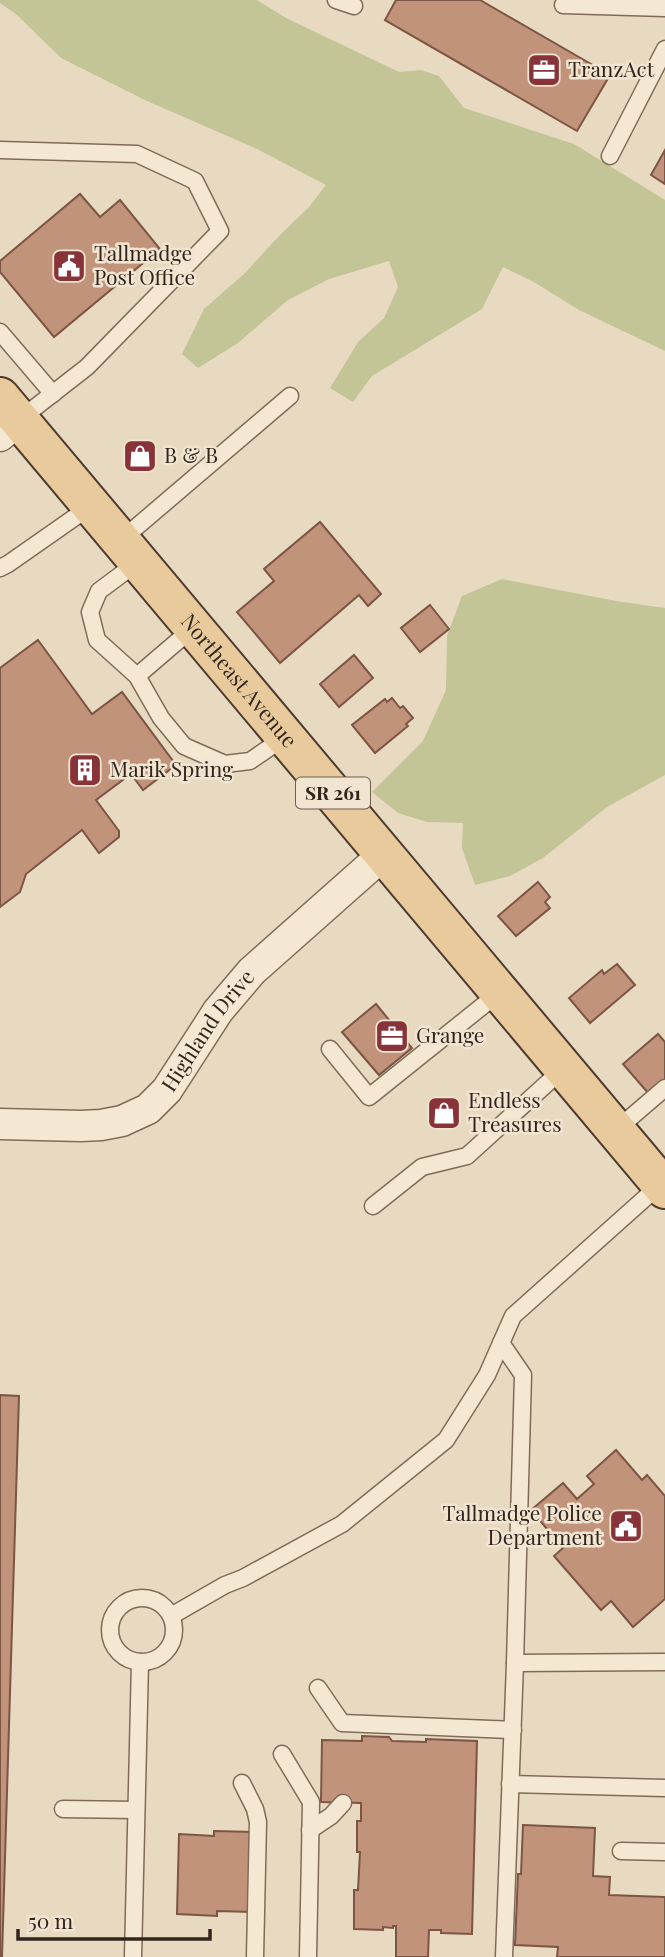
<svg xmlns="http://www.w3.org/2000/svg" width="665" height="1957" viewBox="0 0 665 1957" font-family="'Playfair Display',serif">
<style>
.green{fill:#c3c597}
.building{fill:#c2937b;stroke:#7c5543;stroke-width:2}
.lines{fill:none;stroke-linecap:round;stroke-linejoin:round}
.lane-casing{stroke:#806b5b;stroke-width:19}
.street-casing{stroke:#806b5b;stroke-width:33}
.primary-casing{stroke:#4e3b2f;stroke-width:42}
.lane{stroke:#f4e8d3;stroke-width:16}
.street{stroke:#f4e8d3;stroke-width:30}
.primary{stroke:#e8ca9c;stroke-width:38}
.labels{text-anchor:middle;stroke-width:5;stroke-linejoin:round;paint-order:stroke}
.shield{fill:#f1e4d0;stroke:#6b5e53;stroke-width:2}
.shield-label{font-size:19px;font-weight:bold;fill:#31251d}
.poi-label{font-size:21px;fill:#31251d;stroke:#f1e4d0;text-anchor:start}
.street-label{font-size:21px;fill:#31251d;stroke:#f1e4d0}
</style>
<rect width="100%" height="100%" fill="#e8d9c1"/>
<g class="green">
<path d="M0,0H257L286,18L399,72L421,70L439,76L464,108L574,144L665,200V351L579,310L534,282L503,267L482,309L372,376L353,402L330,388L358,342L384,318L398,287L389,261L329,279L288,300L238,343L198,368L182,354L204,309L245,273L278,237L309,207L326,185L257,149L147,101L61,58L17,15L0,3Z"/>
<path d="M502,579L616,601L665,608V775L607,807L543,858L510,876L475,885L462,848L463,823L427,822L398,813L372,792L423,741L446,690L447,636L462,596Z"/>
</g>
<g class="building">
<path d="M396,0H480L610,75L577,131L385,20Z"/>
<path d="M665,150V184L651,175Z"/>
<path d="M80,194L100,217L120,200L160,249L54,337L0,272V261Z"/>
<path d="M320,522L381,594L368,606L359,595L280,663L237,612L274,581L264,569Z"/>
<path d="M430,605L449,629L420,652L401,628Z"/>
<path d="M38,640L92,714L122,692L176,765L143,790L131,774L96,800L119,831V837L99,853L82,830L26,874L20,892L0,907V668Z"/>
<path d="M354,655L373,678L339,707L320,684Z"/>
<path d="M392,698L400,708L403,706L413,718L406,724L408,726L375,753L352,725L385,699L387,702Z"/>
<path d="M538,882L550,897L545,902L550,908L516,936L498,916Z"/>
<path d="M617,964L635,985L590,1023L569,998L602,970L604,974Z"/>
<path d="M376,1004L412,1048L379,1075L342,1032Z"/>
<path d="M658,1034L665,1042V1079L649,1094L623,1064Z"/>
<path d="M0,1395L19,1396L2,1957H0Z"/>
<path d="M616,1450L642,1480L647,1475L665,1496V1599L633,1627L611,1601L601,1610L554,1556L563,1548L531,1510L563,1483L577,1499L594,1484L587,1476Z"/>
<path d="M362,1736L389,1737L392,1741L426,1742V1739L477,1741L472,1934L441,1933V1930H429L428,1957H396V1926H393V1928L383,1927V1930L354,1929V1890H358L360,1852H357V1821H361V1803L321,1802L322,1740L362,1741Z"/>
<path d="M523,1825L595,1828L593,1876L610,1877L609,1895L665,1897V1957H557L558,1947L515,1945L518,1874H521Z"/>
<path d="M214,1831L254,1832L252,1912L217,1911V1916L177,1914L179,1834L214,1836Z"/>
</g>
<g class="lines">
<g class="lane-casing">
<g id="lane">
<path d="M336,0L354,6"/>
<path d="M563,5L665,8"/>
<path d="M0,150L137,154L195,181L220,231L87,367L19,420"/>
<path d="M610,156L665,49"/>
<path d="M0,332L53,394"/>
<path d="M120,541L290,396"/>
<path d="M138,562L99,591L90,612L97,640L137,676L161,718L184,746L225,764L250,761L285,737"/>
<path d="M0,568L8,564L91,506"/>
<path d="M137,676L193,628"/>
<path d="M330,1049L369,1097L500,992"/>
<path d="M616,1130L665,1088"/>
<path d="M373,1206L422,1167L467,1156L564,1068"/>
<path d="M501,1343L523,1375L515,1663L665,1662"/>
<circle cx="142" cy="1630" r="32"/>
<path d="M171,1616L225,1585L243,1578L342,1524L446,1440L487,1375L513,1316L662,1183"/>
<path d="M318,1688L342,1723L513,1730"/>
<path d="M282,1754L311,1802L308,1957"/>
<path d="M242,1783L255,1809L258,1822L255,1957"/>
<path d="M510,1784L665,1788"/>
<path d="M63,1809L136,1810"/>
<path d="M310,1830L331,1816L343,1803"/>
<path d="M621,1851L665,1852"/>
<path d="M133,1957L140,1662"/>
<path d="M504,1957L515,1663"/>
</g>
</g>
<g class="street-casing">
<g id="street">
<path d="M0,436L19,420"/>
<path id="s1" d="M0,1124L81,1126L101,1125L122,1121L148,1109L167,1090L218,1011L252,971L384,854"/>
</g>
</g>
<g class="primary-casing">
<g id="primary">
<path id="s2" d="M0,397L665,1189"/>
</g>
</g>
<use href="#lane" class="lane"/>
<use href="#street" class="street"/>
<use href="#primary" class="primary"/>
</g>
<defs>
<g id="office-square" transform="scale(1.75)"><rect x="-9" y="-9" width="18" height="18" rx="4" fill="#883239" stroke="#f1e4d0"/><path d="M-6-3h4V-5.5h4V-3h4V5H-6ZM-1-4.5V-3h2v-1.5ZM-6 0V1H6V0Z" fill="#fff"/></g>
<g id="civic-square" transform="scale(1.75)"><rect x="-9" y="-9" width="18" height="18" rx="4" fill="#883239" stroke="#f1e4d0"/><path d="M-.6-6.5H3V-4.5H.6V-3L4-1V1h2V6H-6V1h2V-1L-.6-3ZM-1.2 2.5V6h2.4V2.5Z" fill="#fff"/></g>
<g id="shop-square" transform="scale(1.75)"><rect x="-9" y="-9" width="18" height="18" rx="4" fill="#883239" stroke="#f1e4d0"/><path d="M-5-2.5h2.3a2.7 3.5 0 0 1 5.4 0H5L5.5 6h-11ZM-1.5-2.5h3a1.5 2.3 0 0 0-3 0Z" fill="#fff"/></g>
<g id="building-square" transform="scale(1.75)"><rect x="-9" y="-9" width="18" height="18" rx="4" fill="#883239" stroke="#f1e4d0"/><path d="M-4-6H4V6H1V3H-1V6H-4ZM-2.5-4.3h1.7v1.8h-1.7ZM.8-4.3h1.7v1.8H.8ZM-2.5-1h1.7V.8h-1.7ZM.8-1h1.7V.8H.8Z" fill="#fff"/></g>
</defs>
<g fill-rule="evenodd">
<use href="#office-square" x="544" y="70"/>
<use href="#civic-square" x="69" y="266"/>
<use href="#shop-square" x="140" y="456"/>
<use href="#building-square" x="85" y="770"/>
<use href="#office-square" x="392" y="1036"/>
<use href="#shop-square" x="444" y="1113"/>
<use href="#civic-square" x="626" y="1526"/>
</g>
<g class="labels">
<rect class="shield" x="296" y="777.5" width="74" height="31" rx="5"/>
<g class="shield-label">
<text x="333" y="800">SR 261</text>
</g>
<g class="poi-label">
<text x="568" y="77">TranzAct</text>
<text x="94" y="261">Tallmadge<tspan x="94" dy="24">Post Office</tspan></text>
<text x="164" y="463">B &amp; B</text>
<text x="110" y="777">Marik Spring</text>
<text x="416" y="1043">Grange</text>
<text x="468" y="1108">Endless<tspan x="468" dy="24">Treasures</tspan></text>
<text x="602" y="1521" text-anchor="end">Tallmadge Police<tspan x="602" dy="24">Department</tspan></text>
</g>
<g class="street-label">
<text dy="7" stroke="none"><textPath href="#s2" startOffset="371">Northeast Avenue</textPath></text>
<text dy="7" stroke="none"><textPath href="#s1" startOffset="250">Highland Drive</textPath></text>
</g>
</g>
<path d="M18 1929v10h192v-10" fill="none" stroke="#31251d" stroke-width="3.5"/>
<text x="28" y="1929" font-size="21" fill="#31251d" stroke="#f1e4d0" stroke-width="5" paint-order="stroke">50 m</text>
</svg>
